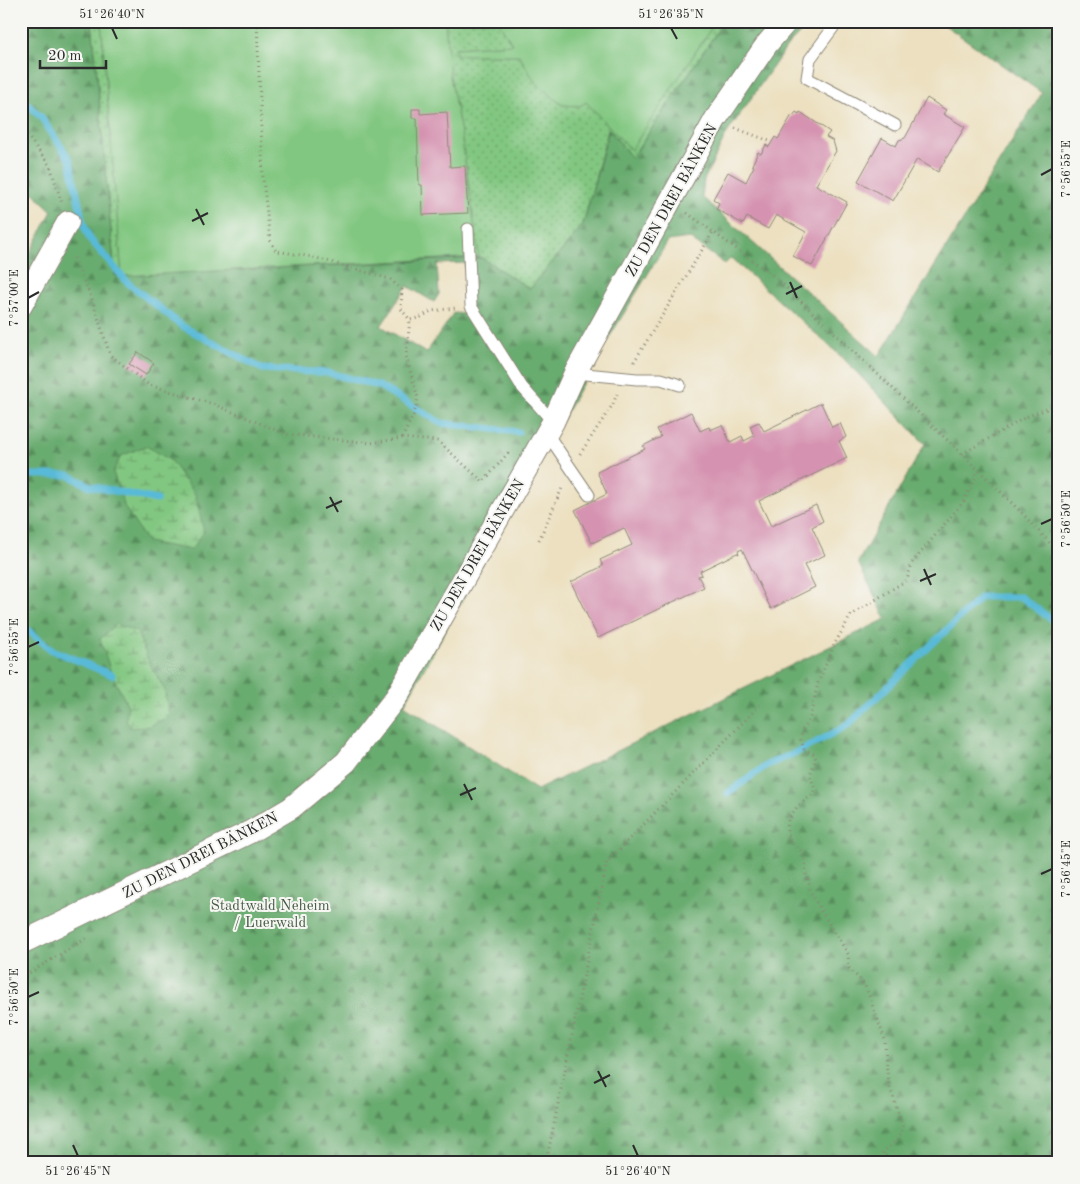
<svg xmlns="http://www.w3.org/2000/svg" width="1080" height="1184" viewBox="0 0 1080 1184" font-family="'Old Standard TT',serif">
<style>
.grass{fill:url(#grass-dots);stroke:#567956}
.forest{fill:url(#forest-firs);stroke:#4a6c4d;fill-rule:evenodd}
.wetland{fill:url(#wetland-marsh);stroke:#567956}
.pitch{fill:#82c781;stroke:#567956}
.lines{fill:none;stroke-linecap:round;stroke-linejoin:round}
.stream{stroke:#59bad8;stroke-width:7}
.building{fill:#d593b1}
.service-casing{stroke:#8c8676;stroke-width:13}
.minor-casing{stroke:#8c8676;stroke-width:24}
.path{stroke:#8c8676;stroke-width:3;stroke-dasharray:1 4;stroke-linecap:butt}
.service{stroke:#fff;stroke-width:11}
.minor{stroke:#fff;stroke-width:22}
.ticks{fill:none;stroke:#2b2b2b;stroke-width:2}
.labels{text-anchor:middle;stroke-width:4;stroke-linejoin:round;paint-order:stroke}
.street-label{font-size:15px;fill:#2b2b2b;stroke:#f6f6f2}
.park-label{font-size:15px;fill:#455a45;stroke:#f6f6f2}
.neatline{fill:none;stroke:#2b2b2b;stroke-width:2}
.ticks-label{font-size:12px;text-anchor:middle;fill:#2b2b2b}
</style>
<defs>
<pattern id="grass-dots" width="8" height="8" patternUnits="userSpaceOnUse" patternTransform="scale(1.25)"><rect width="8" height="8" fill="#82c781"/><path d="M2 2h.1M6 6h.1" fill="none" stroke="#6ba26a" stroke-width="1.8" stroke-linecap="round"/></pattern>
<pattern id="forest-firs" width="22" height="20" patternUnits="userSpaceOnUse" patternTransform="scale(1.25)"><rect width="22" height="20" fill="#69ac6f"/><path d="M5 1l3.5 6h-7zM16 11l3.5 6h-7z" fill="#578c5b"/></pattern>
<pattern id="wetland-marsh" width="20" height="14" patternUnits="userSpaceOnUse" patternTransform="scale(1.25)"><rect width="20" height="14" fill="#82c781"/><path d="M1 5h8M5 5V1M11 12h8M15 12V8" fill="none" stroke="#6ba26a"/></pattern>
</defs>
<rect width="100%" height="100%" fill="#f6f6f2"/>
<filter id="ink" filterUnits="userSpaceOnUse"><feTurbulence type="fractalNoise" baseFrequency=".02" numOctaves="2"/><feDisplacementMap in="SourceGraphic" scale="10" xChannelSelector="R" yChannelSelector="G"/><feConvolveMatrix kernelMatrix="1 2 1 2 8 2 1 2 1" color-interpolation-filters="sRGB"/></filter>
<filter id="wash" filterUnits="userSpaceOnUse"><feTurbulence type="fractalNoise" baseFrequency=".0096" numOctaves="4" result="noise"/><feDisplacementMap in="SourceGraphic" scale="20" xChannelSelector="R" yChannelSelector="G"/><feGaussianBlur stdDeviation="1.12" result="paint"/><feColorMatrix in="noise" values="0 0 0 0 0 0 0 0 0 0 0 0 0 0 0 0 0 1.4 0 .05"/><feComposite in="paint" operator="in"/></filter>
<g filter="url(#wash)">
<rect width="100%" height="100%" fill="#ece0c0"/>
<path class="grass" d="M92,21H724L632,158L608,130L583,225L530,289L482,258L115,276Z"/>
<path class="forest" d="M21,21H92L115,276L482,258L530,289L583,225L609,129L632,158L724,21H812L788,45L727,133L704,180L702,197L879,356L1042,93L939,21H1059V1163H21V270L52,211L21,181ZM689,238L725,264L731,258L844,359L925,444L858,562L886,619L537,790L404,705L596,359L668,241ZM465,263L469,314L454,313L426,353L381,326L407,286L434,302L439,294L437,264Z"/>
<g class="wetland">
<path d="M146,446L170,460L195,494L204,532L191,550L147,542L125,508L113,472L121,456Z"/>
<path d="M116,624L137,632L148,660L165,691L169,716L150,726L131,728L126,719L128,706L112,675L100,639Z"/>
</g>
<g class="pitch">
<path d="M101,21H445L450,76L461,133L479,257L122,276Z"/>
<path d="M498,21H716L631,150L586,102L580,106L562,105L535,82L519,55H456L455,48L512,44Z"/>
</g>
<g class="lines">
<g class="stream">
<path d="M21,98L41,117L70,160L83,223L90,239L128,283L182,326L262,369L329,373L379,386L441,423L518,432"/>
<path d="M21,475H68L90,486L157,500"/>
<path d="M21,627L25,628L52,650L112,675"/>
<path d="M728,793L767,765L804,749L848,725L981,597H1021L1059,625"/>
</g>
</g>
<g id="blocks">
<g class="building">
<path d="M927,98L946,110L943,114L965,127L938,172L917,159L893,201L858,181L882,138L896,146L899,140L905,138Z"/>
<path d="M412,109H420V114L447,112L450,167L465,166L468,213L423,215L422,185H419L417,118H412Z"/>
<path d="M796,112L799,114L800,112L830,132L826,137L833,141L836,151L816,185L847,202L812,266L793,256L806,232L776,215L768,229L747,217L743,224L716,209L719,203L713,199L728,172L746,182L754,166L752,165L758,152L761,154L766,145L769,147L775,137L778,139L792,115L793,116Z"/>
<path d="M138,352L154,363L146,375L129,364Z"/>
<path d="M821,403L832,427L840,423L846,437L839,441L847,458L759,501L771,526L816,505L823,521L812,527L825,555L804,565L815,587L771,609L742,549L738,551L739,554L737,553L700,571L702,575L698,576L704,587L598,638L571,582L603,566L600,560L632,545L624,528L592,543L575,510L607,494L597,472L645,449L643,446L661,437L657,429L691,412L700,431L709,427L710,430L722,425L730,442L742,436L744,441L754,436L750,426L759,422L764,431Z"/>
</g>
</g>
</g>
<g filter="url(#ink)">
<use href="#blocks" fill-opacity="0" stroke="#8c8676" stroke-width="1"/>
<g class="lines">
<g class="service-casing">
<g id="service">
<path d="M838,21L810,59L807,78L895,125"/>
<path d="M468,229L471,306L522,387L553,422"/>
<path d="M575,373L637,379H661L680,385"/>
<path d="M546,432L589,495"/>
</g>
</g>
<g class="minor-casing">
<g id="minor">
<path d="M21,306L68,222"/>
<path d="M21,943L250,832L291,808L346,762L397,696L553,422L575,373L715,120L767,44L787,21"/>
</g>
</g>
<g class="path">
<path d="M257,21L263,179L270,240L276,251L313,257L390,279L402,290L401,309L410,320L421,317L431,311L456,308"/>
<path d="M21,127L50,166L62,203"/>
<path d="M735,128L772,142"/>
<path d="M687,213L775,277L962,454L1023,514L1059,553"/>
<path d="M74,258L92,299L110,355L149,385L213,404L286,434L371,443L402,438L438,441L483,482L509,452"/>
<path d="M634,362L713,232"/>
<path d="M402,438L414,414L418,398L406,356L410,320"/>
<path d="M580,454L613,404L617,394"/>
<path d="M962,454L1026,417L1059,404"/>
<path d="M539,540L563,486"/>
<path d="M21,978L87,938"/>
<path d="M546,1163L607,862L760,705"/>
<path d="M879,1163L884,1151L899,1138L903,1127L890,1088L886,1064L885,1040L865,985L849,968L848,954L820,909L811,892L806,874L805,859L801,851L791,842L787,832L788,820L797,807L814,793C815,785 810,779 811,772C812,768 815,763 816,759L814,754L804,749L801,740L802,731L810,717L818,683L834,645L851,615L907,580L912,563L964,501L978,471"/>
</g>
<use href="#service" class="service"/>
<use href="#minor" class="minor"/>
</g>
</g>
<path class="ticks" d="M112,28L117,39M671,28L677,39M1041,175L1052,169M196,209L204,225M192,221L208,213M790,282L797,298M786,294L802,286M28,298L39,292M330,497L338,512M326,508L342,501M1041,524L1052,519M924,569L931,585M920,581L936,574M28,647L39,642M464,784L472,800M460,795L476,788M1041,874L1052,869M28,997L39,992M598,1071L606,1087M594,1083L610,1075M73,1145L78,1156M633,1145L638,1156"/>
<g class="labels">
<g class="street-label">
<text transform="translate(671 200) rotate(-61)" y="5">ZU DEN DREI BÄNKEN</text>
<text transform="translate(477 555) rotate(-60)" y="5">ZU DEN DREI BÄNKEN</text>
<text transform="translate(200 855) rotate(-27)" y="5">ZU DEN DREI BÄNKEN</text>
</g>
<g class="park-label">
<text x="270" y="910">Stadtwald Neheim<tspan x="270" dy="17">/ Luerwald</tspan></text>
</g>
</g>
<rect width="1080" height="1184" fill="none" stroke="#f6f6f2" stroke-width="55"/>
<path d="M40 60v8h66v-8" fill="none" stroke="#2b2b2b" stroke-width="2.5"/>
<text x="48" y="60" font-size="15" fill="#2b2b2b" stroke="#f6f6f2" stroke-width="4" paint-order="stroke">20 m</text>
<rect x="28" y="28" width="1024" height="1128" class="neatline"/>
<g class="ticks-label">
<text x="112" y="18">51°26'40"N</text>
<text x="671" y="18">51°26'35"N</text>
<text transform="translate(1066 169) rotate(-90)" y="4">7°56'55"E</text>
<text transform="translate(14 298) rotate(-90)" y="4">7°57'00"E</text>
<text transform="translate(1066 519) rotate(-90)" y="4">7°56'50"E</text>
<text transform="translate(14 647) rotate(-90)" y="4">7°56'55"E</text>
<text transform="translate(1066 869) rotate(-90)" y="4">7°56'45"E</text>
<text transform="translate(14 997) rotate(-90)" y="4">7°56'50"E</text>
<text x="78" y="1175">51°26'45"N</text>
<text x="638" y="1175">51°26'40"N</text>
</g>
</svg>
